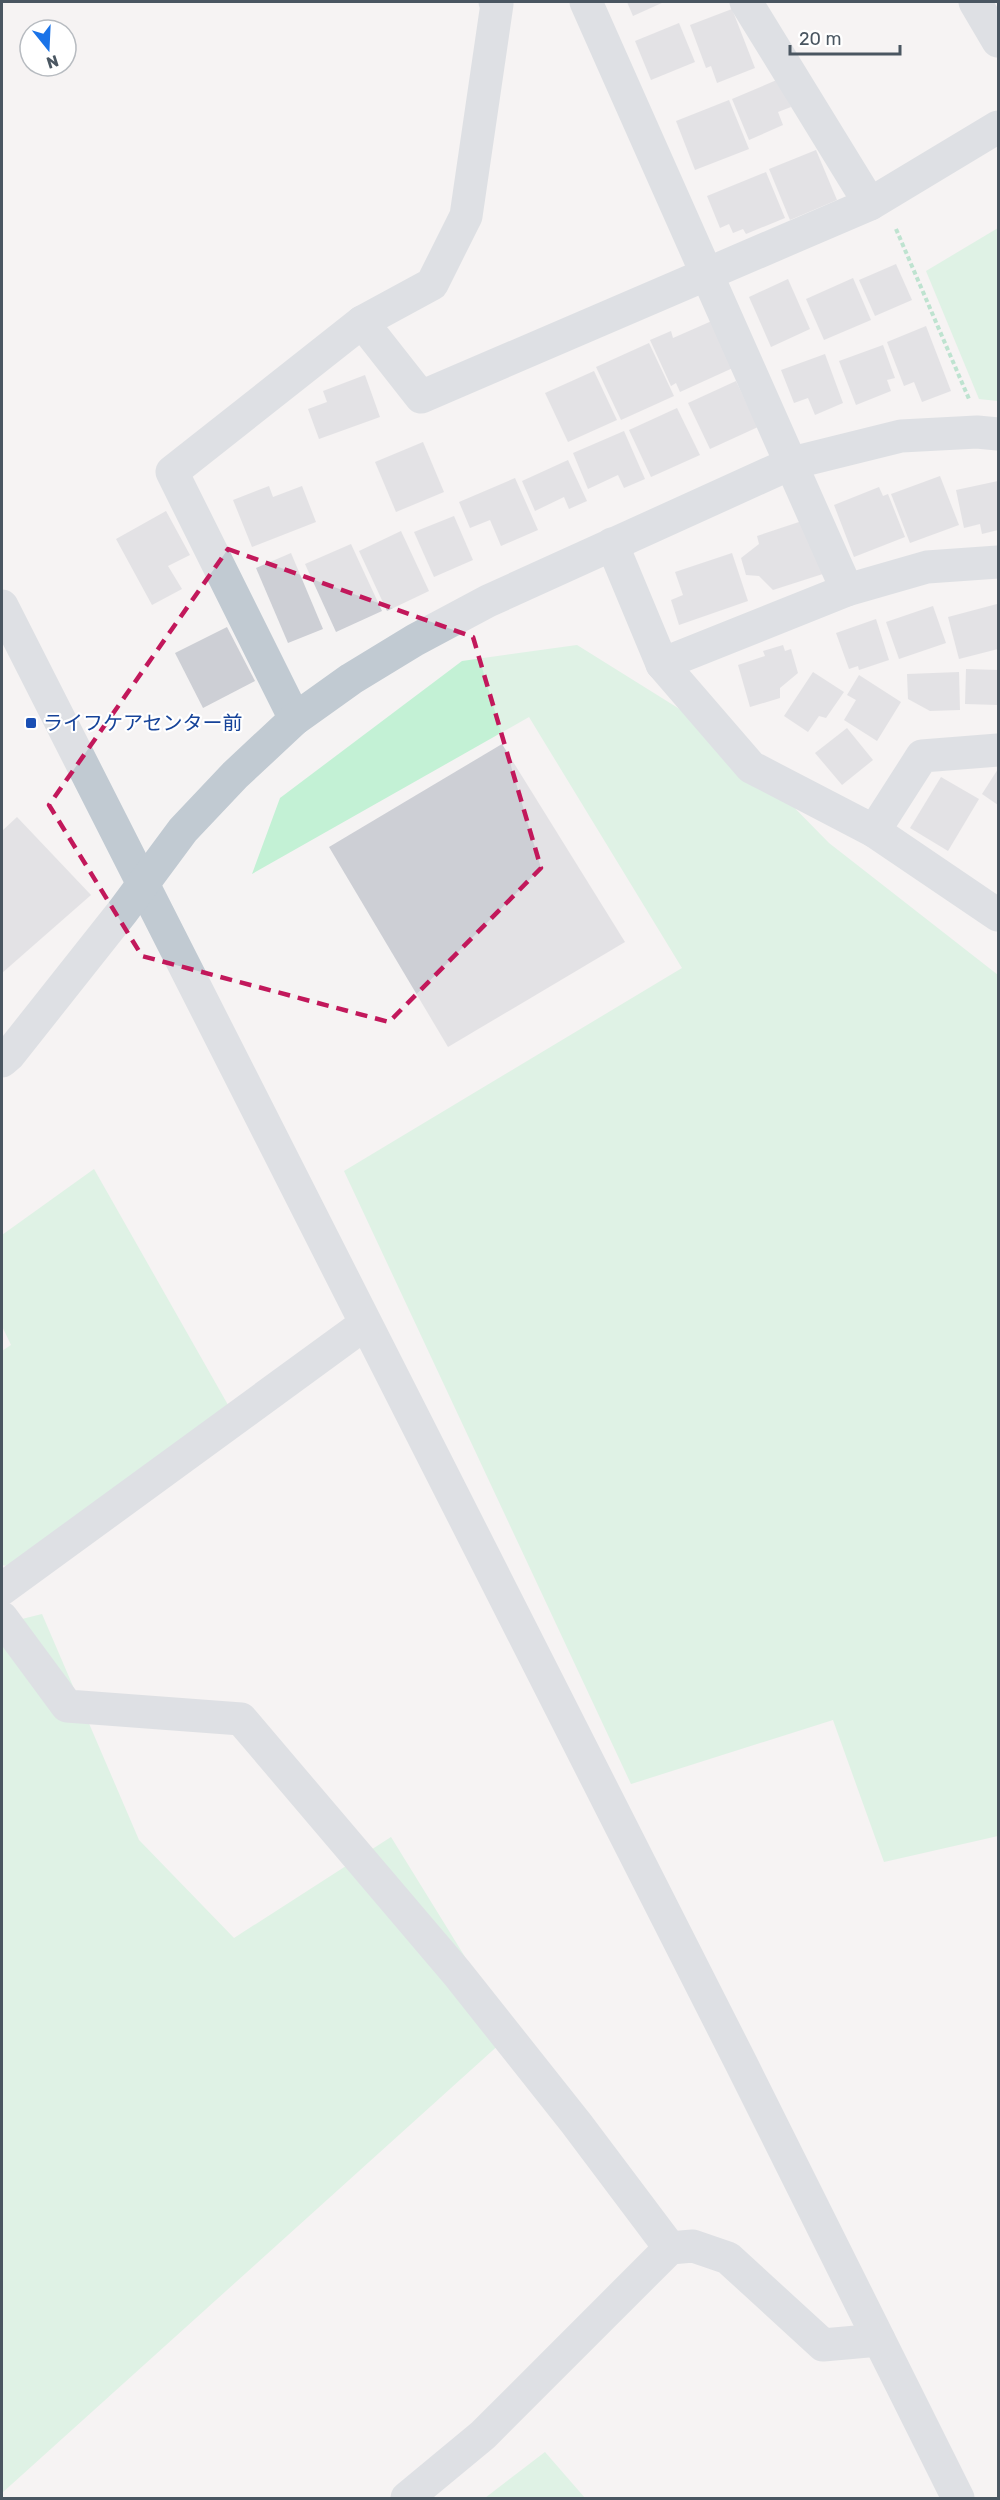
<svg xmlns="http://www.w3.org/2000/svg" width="1000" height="2500" viewBox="0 0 1000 2500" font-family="Rubik,'Noto Sans JP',sans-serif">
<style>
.green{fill:#c3f1d5}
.building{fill:#cdcfd5}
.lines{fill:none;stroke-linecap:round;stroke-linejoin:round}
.path{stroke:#7ad0a6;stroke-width:4;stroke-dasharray:4.5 3;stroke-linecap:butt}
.minor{stroke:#c1cad2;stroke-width:33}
.marked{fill:none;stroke:#c2185b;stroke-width:4.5;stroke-dasharray:12 8;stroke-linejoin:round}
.transit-dot{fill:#1a4fb4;stroke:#fff;stroke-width:2}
.labels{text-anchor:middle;stroke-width:4.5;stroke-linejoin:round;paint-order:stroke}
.transit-label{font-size:20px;fill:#164399;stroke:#fff;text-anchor:start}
</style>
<rect width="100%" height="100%" fill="#f5f3f3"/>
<g class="green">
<path d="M998,228V401L979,399L926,271Z"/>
<path d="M577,645L726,738L829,843L998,975V1836L884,1862L833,1720L631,1784L344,1171L682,968L529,717L252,874L280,798L462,661Z"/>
<path d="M94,1169L232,1412L47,1574L2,1565V1351L11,1345L2,1326V1235Z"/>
<path d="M42,1614L139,1840L234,1938L391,1837L512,2033L2,2493V1624Z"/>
<path d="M545,2452L585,2498H485Z"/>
</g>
<g class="building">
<path d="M627,2H664L633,16Z"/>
<path d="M732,9L755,68L717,83L711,66L706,68L690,25Z"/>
<path d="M679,23L695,62L651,80L635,41Z"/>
<path d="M779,79L791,107L778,112L783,125L749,140L732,99Z"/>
<path d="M729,100L749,149L695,170L676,121Z"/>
<path d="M816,150L837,200L790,220L769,169Z"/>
<path d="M766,172L785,218L746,234L743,229L733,233L729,224L720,228L707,196Z"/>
<path d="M896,264L912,300L875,316L859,280Z"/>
<path d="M853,278L871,320L824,340L806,299Z"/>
<path d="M788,279L810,329L771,347L749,297Z"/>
<path d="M714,320L735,367L680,392L676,383L671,386L650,340L671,331L673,338Z"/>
<path d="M926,326L951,391L922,402L914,382L904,386L887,342Z"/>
<path d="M649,343L674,396L621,420L596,367Z"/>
<path d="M883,345L895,378L887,380L891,391L856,405L839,361Z"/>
<path d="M825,354L843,403L815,415L808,398L794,403L781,370Z"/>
<path d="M594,371L617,420L568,442L545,393Z"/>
<path d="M365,375L380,417L319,439L308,409L327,402L323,391Z"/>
<path d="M736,381L758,427L710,449L688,403Z"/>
<path d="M677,408L700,455L651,477L629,430Z"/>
<path d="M624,431L645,479L624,488L618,475L588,489L573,453Z"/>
<path d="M423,442L444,492L396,512L375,462Z"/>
<path d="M568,460L587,501L569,509L564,497L535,511L522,481Z"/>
<path d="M940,476L959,525L910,543L891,494Z"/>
<path d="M515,478L538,530L501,546L490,520L470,528L459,502Z"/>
<path d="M998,481V530L982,534L980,524L964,528L956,490Z"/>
<path d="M269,486L273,497L302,486L316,522L252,547L233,500Z"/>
<path d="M879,487L883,496L888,494L905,537L854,557L834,505Z"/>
<path d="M166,511L190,555L168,566L182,589L152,605L116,539Z"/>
<path d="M454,516L473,560L434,577L414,532Z"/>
<path d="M811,518L829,572L773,590L759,576L746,575L741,558L759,544L757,536Z"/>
<path d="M401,531L429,591L387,611L359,551Z"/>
<path d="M351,544L382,611L336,632L305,564Z"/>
<path d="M291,553L323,629L288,643L256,568Z"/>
<path d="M732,553L748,601L679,625L671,600L683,595L675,572Z"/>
<path d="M997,604L998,649L959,659L948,617Z"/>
<path d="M933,606L946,643L899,659L886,622Z"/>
<path d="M876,619L889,660L859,670L858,666L849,669L836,633Z"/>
<path d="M227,627L255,681L203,708L175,653Z"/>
<path d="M783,645L785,651L791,649L798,673L780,688V698L750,707L738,665L765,656L763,651Z"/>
<path d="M966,669L998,670V705L965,704Z"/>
<path d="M813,672L844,692L826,718L819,716L808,732L784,716Z"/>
<path d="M959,672L960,710L930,711L908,699L907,674Z"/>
<path d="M859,675L901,702L877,741L844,720L856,700L847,695Z"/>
<path d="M847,728L873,760L842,785L815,753Z"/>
<path d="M502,744L625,942L448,1047L329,847Z"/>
<path d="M998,769V805L982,794Z"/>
<path d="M941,777L979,799L948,851L910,828Z"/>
<path d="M17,817L91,895L2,973V831Z"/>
</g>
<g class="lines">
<path class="path" d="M896,229L969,399"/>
<g class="minor">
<path d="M586,2L847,590"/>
<path d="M746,2L870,204"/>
<path d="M975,2L998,41"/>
<path d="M362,322L421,397L870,204L998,127"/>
<path d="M612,544L662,664L751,767L874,831L998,915"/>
<path d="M2,606L742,2065L958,2498"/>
<path d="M662,664L847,590L927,567L998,562"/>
<path d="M295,719L172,472L362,322L432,284L466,216L497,4L495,2"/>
<path d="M874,831L922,756L998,750"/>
<path d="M2,1061L9,1055L123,911L183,830L235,775L295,719L351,679L415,640L488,601L792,463L901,436L977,432L998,434"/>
<path d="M2,1589L365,1324"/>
<path d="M2,1618L67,1706L241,1719L457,1973L576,2123L670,2248"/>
<path d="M407,2498L483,2435L670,2248L693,2246L728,2258L823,2345L879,2340"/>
</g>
</g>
<path d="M0 0H1000V2500H0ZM228,549L473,637L541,868L389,1022L142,956L49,805Z" fill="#f5f3f3" fill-opacity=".55" fill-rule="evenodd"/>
<path class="marked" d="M228,549L473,637L541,868L389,1022L142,956L49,805Z"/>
<rect class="transit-dot" x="25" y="717" width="12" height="12" rx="3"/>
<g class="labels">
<g class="transit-label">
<text x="43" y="730">ライフケアセンター前</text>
</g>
</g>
<rect width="1000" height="2500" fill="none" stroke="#4a5661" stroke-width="6"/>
<g transform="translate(48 48) rotate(162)"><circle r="28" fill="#ffffff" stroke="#b7bbc0" stroke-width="1.5"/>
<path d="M0-4.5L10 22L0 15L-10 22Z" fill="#1a73e8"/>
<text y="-9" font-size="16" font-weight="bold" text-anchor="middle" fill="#4a5661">N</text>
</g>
<path d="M790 45v9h110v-9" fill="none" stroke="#4a5661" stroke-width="3"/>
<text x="799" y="45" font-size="18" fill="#4a5661" stroke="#ffffff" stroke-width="4.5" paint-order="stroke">20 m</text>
</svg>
